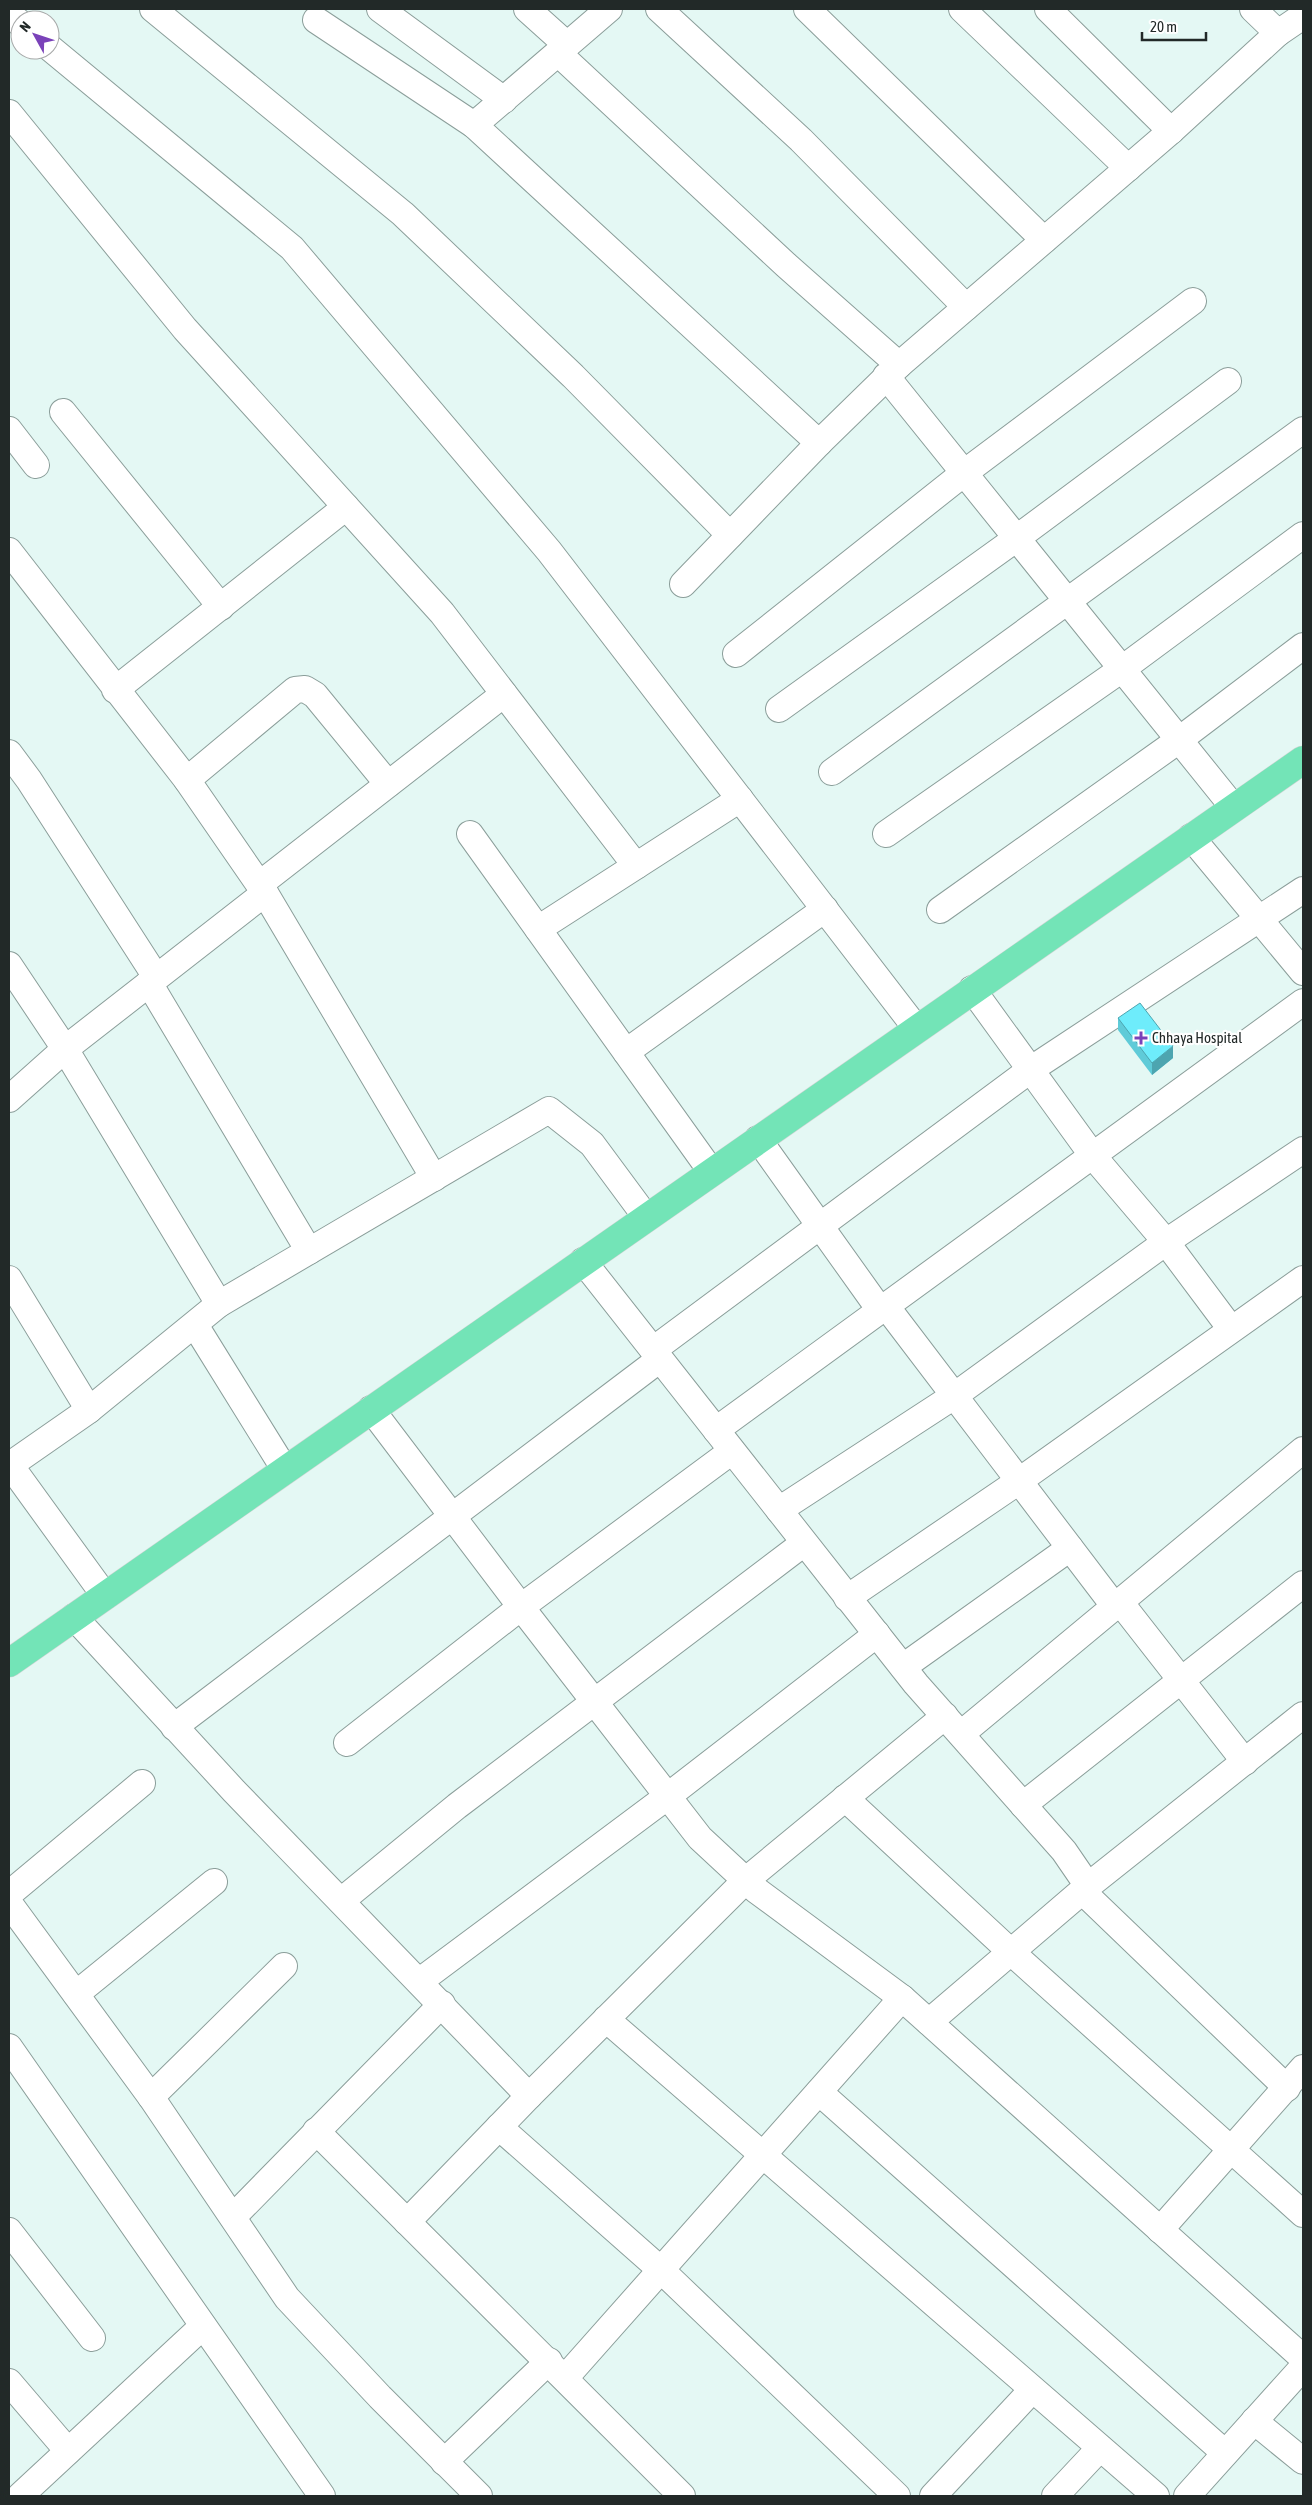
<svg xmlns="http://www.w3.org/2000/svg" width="1312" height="2505" viewBox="0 0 1312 2505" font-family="'Asap Condensed',sans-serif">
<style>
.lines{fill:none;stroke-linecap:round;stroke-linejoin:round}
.minor-casing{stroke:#8b9e9a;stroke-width:28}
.major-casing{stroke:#d3d4d4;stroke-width:29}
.minor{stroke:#fff;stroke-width:26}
.major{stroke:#73e4b7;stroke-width:28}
.wall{fill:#5fcbd8}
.shaded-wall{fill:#4da5b0}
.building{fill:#6eecfb;stroke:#4da5b0}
.poi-dot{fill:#7a42b9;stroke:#fff;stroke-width:2}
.labels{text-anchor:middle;stroke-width:4.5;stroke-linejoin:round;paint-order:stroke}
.poi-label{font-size:15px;fill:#222928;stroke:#fff;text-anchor:start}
</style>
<rect width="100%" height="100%" fill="#e4f8f4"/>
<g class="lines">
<g class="minor-casing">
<g id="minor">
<path d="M153,9L403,214L573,376L730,535"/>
<path d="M380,9L504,100"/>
<path d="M527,9L567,45"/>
<path d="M659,9L801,140L966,307"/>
<path d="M807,9L1044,240"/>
<path d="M962,9L1128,168"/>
<path d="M1048,9L1171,131"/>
<path d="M9,14L20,23"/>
<path d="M316,20L474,125L819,443L899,365L1171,131L1278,33L1253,9"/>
<path d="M1278,33L1303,16"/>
<path d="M50,48L292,248L549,551L916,1028"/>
<path d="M558,53L786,265L899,365"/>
<path d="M9,113L185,329L442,613L636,866"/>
<path d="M474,125L609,9"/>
<path d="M886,376L1234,808"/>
<path d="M63,412L221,607"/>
<path d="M9,430L36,465"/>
<path d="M9,551L187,780L265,893"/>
<path d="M683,584L819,443"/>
<path d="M736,654L964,473L1193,301"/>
<path d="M115,690L346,507"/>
<path d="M779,709L1017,538L1228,381"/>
<path d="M9,753L29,780L156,977"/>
<path d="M832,772L1303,430"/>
<path d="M187,780L295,690L305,689L315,695L388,784"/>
<path d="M470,834L711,1171"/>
<path d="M886,834L1122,669L1303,535"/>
<path d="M1191,837L1303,972"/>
<path d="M260,884L504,694"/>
<path d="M940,910L1179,740L1303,646"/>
<path d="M538,929L740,799"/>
<path d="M9,965L65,1049L219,1304L89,1410L10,1465L105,1596"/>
<path d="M149,983L309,1251"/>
<path d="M972,989L1093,1156L1166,1242L1231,1329"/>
<path d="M626,1052L825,909"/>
<path d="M9,1099L65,1049L265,893L434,1178"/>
<path d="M758,1139L880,1310"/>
<path d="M583,1261L916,1684L1064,1851L1088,1886"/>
<path d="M9,1279L89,1410"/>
<path d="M219,1304L549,1110L592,1144L646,1217"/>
<path d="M886,1306L1115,1607"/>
<path d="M195,1325L285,1470"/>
<path d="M653,1350L1030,1070L1303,890"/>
<path d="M371,1409L521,1607L700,1838L756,1890L902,1998L1303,2358"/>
<path d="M716,1430L1303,1002"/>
<path d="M779,1510L954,1396L1166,1242L1303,1150"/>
<path d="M847,1598L1019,1481L1303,1279"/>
<path d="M1120,1602L1245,1762"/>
<path d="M74,1617L234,1791L529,2096"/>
<path d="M903,1667L1070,1548"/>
<path d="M174,1727L660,1359"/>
<path d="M961,1734L1303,1450"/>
<path d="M347,1743L521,1607L732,1451"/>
<path d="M845,1798L1011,1952L1303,2214"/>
<path d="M1023,1805L1303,1584"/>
<path d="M1082,1891L1287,2088"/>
<path d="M9,1894L142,1783"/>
<path d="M341,1901L457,1806L804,1543"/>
<path d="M9,1903L151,2097L287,2298L380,2397L479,2496"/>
<path d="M420,1981L668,1796L877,1634"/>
<path d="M76,1994L214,1882"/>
<path d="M606,2019L1156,2496"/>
<path d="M929,2022L1088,1886L1303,1715"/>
<path d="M9,2047L322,2496"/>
<path d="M819,2092L1225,2453"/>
<path d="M151,2097L284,1966"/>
<path d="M499,2127L661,2270L897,2496"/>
<path d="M316,2131L682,2496"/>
<path d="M233,2217L442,2004"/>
<path d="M407,2222L529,2096L745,1881L945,1716"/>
<path d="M1160,2230L1303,2068"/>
<path d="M9,2231L92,2338"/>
<path d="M565,2378L902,1998"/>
<path d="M9,2382L68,2451"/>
<path d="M1254,2421L1303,2461"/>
<path d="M444,2462L549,2361"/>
<path d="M20,2496L203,2326"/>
<path d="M933,2496L1032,2390"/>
<path d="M1055,2496L1100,2448"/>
<path d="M1187,2496L1303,2367"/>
</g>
</g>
<g class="major-casing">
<path id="major" d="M9,1663L1303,760"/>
</g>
<use href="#minor" class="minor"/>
<use href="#major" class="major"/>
</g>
<path class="wall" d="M1118,1018L1173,1058L1152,1075L1118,1030Z"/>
<path class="shaded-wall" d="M1173,1046V1058L1152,1075V1063Z"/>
<path class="building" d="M1140,1003L1173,1046L1152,1063L1118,1018Z"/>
<path class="poi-dot" d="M1138.5 1030.5h5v5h5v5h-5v5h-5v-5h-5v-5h5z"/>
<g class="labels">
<g class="poi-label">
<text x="1152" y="1043">Chhaya Hospital</text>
</g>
</g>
<rect width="1312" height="2505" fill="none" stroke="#222928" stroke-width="20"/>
<g transform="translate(35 35) rotate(310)"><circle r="24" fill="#ffffff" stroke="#a7a9a9"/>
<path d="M0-4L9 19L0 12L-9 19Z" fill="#7a42b9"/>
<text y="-8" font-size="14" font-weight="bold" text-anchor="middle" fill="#222928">N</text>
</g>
<path d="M1142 32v8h64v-8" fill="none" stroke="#222928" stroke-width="2.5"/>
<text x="1150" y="32" font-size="15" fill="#222928" stroke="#ffffff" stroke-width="4" paint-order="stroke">20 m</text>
</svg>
